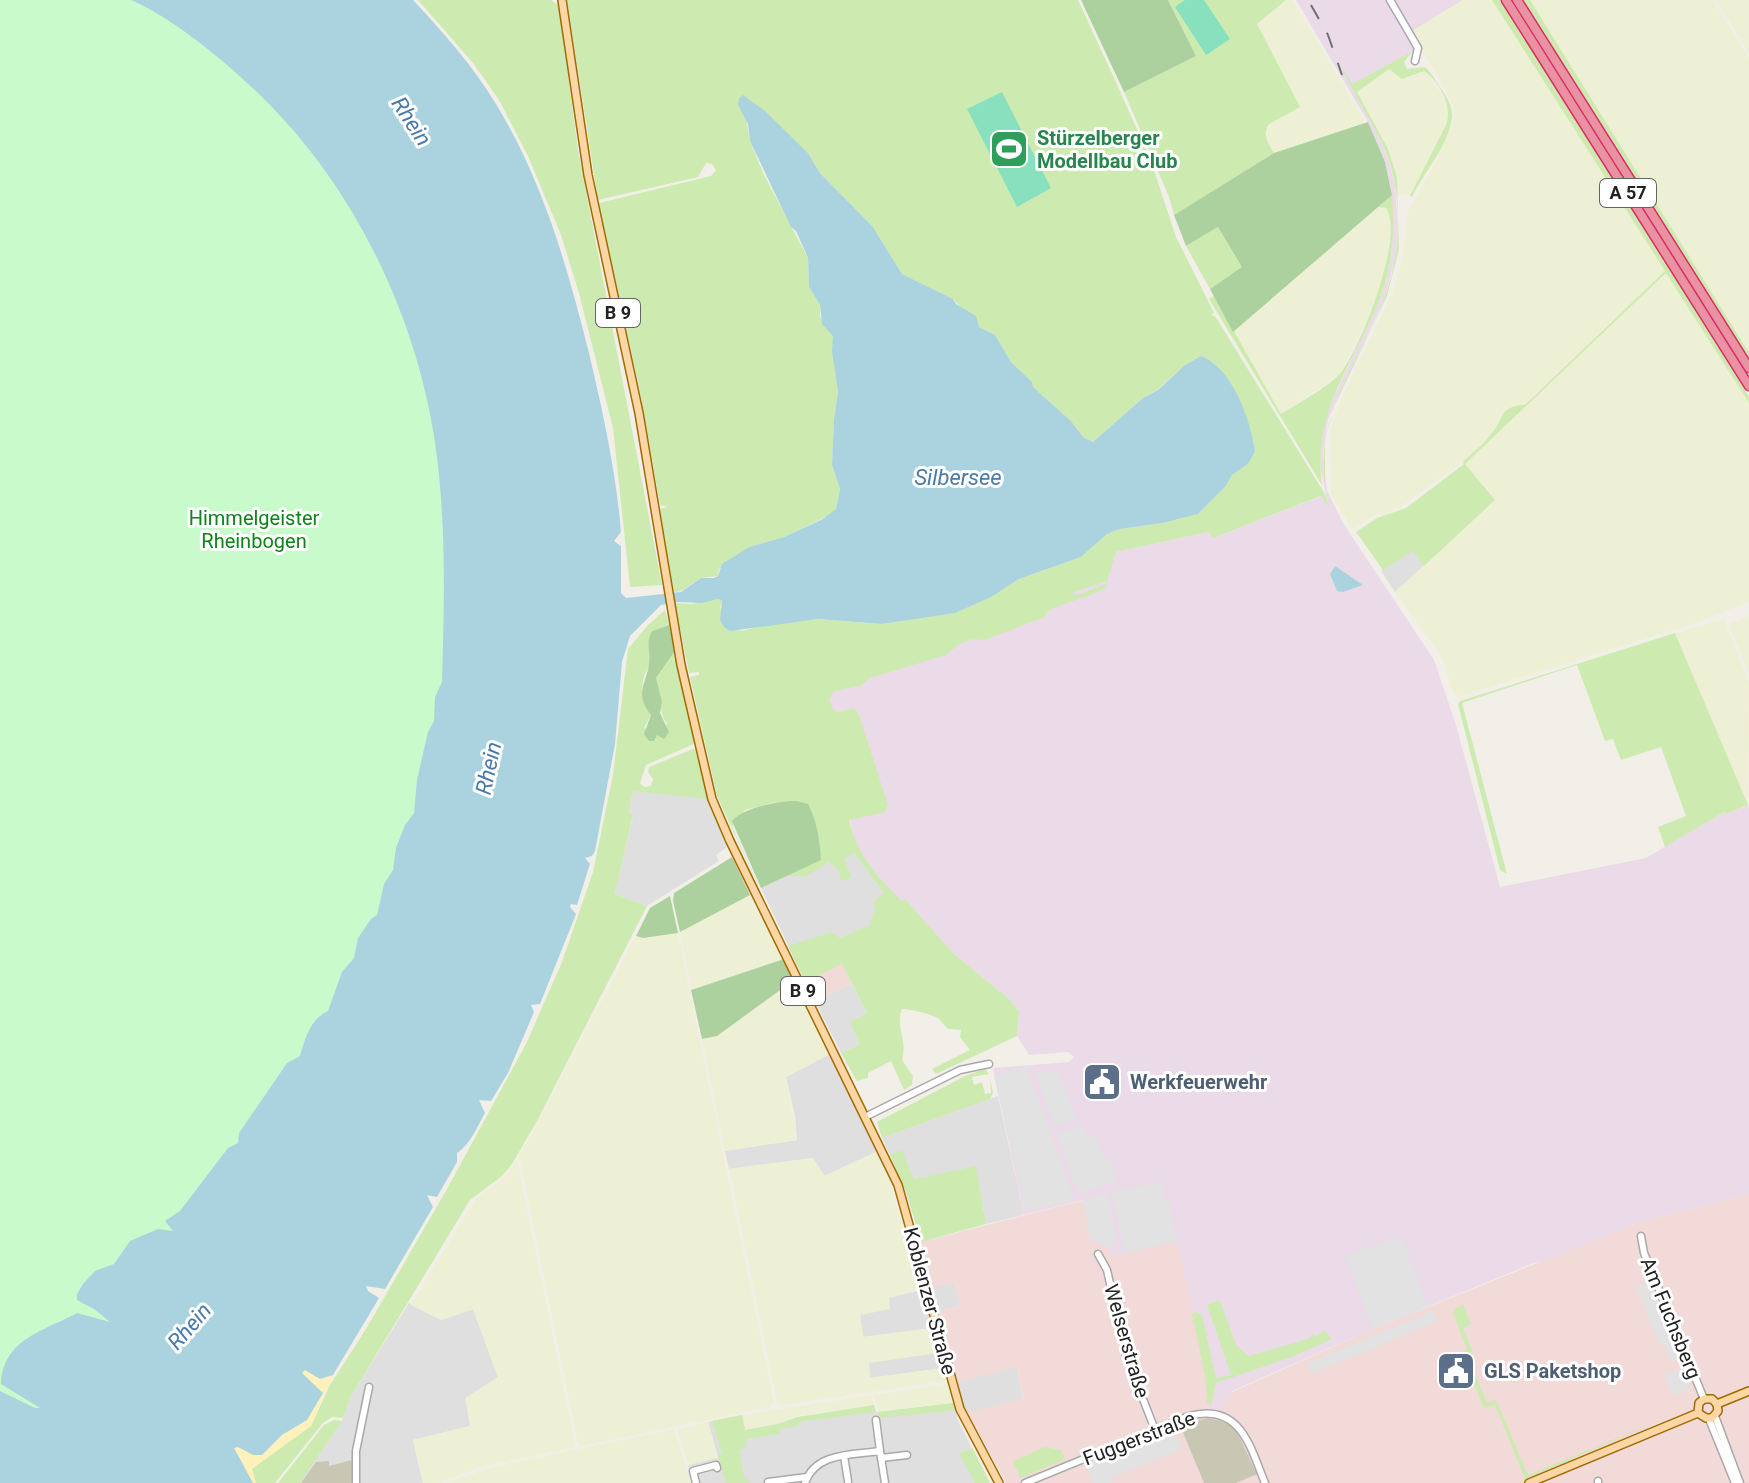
<svg xmlns="http://www.w3.org/2000/svg" width="1749" height="1483" viewBox="0 0 1749 1483" font-family="Roboto,sans-serif">
<style>
.residential{fill:#e0dfdf}
.commercial{fill:#f2dad9}
.industrial{fill:#ebdbe8}
.construction{fill:#c7c7b4}
.farmland{fill:#eef0d5}
.grass{fill:#cdebb0}
.forest{fill:#add19e}
.sand{fill:#fff1ba}
.park{fill:#c8facc}
.pitch{fill:#88e0be}
.parking{fill:#e2e2e2}
.water{fill:#aad3df}
.lines{fill:none;stroke-linecap:round;stroke-linejoin:round}
.minor-casing{stroke:#a9a9a9;stroke-width:9}
.major-casing{stroke:#a06b00;stroke-width:10}
.highway-casing{stroke:#dc2a67;stroke-width:11}
.minor{stroke:#fff;stroke-width:6}
.major{stroke:#fcd6a4;stroke-width:7}
.highway{stroke:#e892a2;stroke-width:8}
.rail{stroke:#707070;stroke-width:2;stroke-dasharray:16 16;stroke-linecap:butt}
.labels{text-anchor:middle;stroke-width:6;stroke-linejoin:round;paint-order:stroke}
.shield{fill:#fff;stroke:#646464;stroke-width:2}
.shield-label{font-size:18px;font-weight:bold;fill:#222}
.leisure-label{font-size:20px;font-weight:bold;fill:#27864d;stroke:#fff;text-anchor:start}
.park-label{font-size:20px;fill:#0c8416;stroke:#fff}
.service-label{font-size:20px;font-weight:bold;fill:#4e5e75;stroke:#fff;text-anchor:start}
.street-label{font-size:20px;fill:#222;stroke:#fff}
.water-label{font-size:22px;font-style:italic;fill:#4a7aab;stroke:#fff}
</style>
<rect width="100%" height="100%" fill="#f2efe9"/>
<g class="residential">
<path d="M1413,550L1424,566L1395,592L1381,571Z"/>
<path d="M635,789L706,799L727,847L716,855L719,861L647,906L615,894L633,815L629,814L633,791Z"/>
<path d="M849,846L899,913L794,958L761,888Z"/>
<path d="M852,984L867,1013L860,1044L841,1053L815,1001Z"/>
<path d="M830,1054L876,1152L824,1176L812,1158L729,1169L725,1151L797,1140L795,1116L786,1077Z"/>
<path d="M998,1096L1024,1215L986,1224L976,1167L914,1179L902,1151L890,1155L882,1138Z"/>
<path d="M954,1282L960,1305L940,1311L1017,1367L1023,1399L956,1417L990,1483H693L688,1465L718,1457L708,1422L742,1415L745,1430L874,1405L876,1412L953,1403L943,1368L870,1378L868,1363L931,1328L863,1337L860,1314L888,1298Z"/>
<path d="M409,1303L441,1320L473,1309L498,1377L470,1426L413,1440L423,1483H300L342,1421L350,1398Z"/>
</g>
<g class="commercial">
<path d="M842,963L852,984L815,1001L806,981Z"/>
<path d="M1107,1194L1177,1241L1232,1392L1373,1329L1639,1222L1749,1194V1483H1006L967,1412L1023,1399L1017,1367L959,1382L940,1311L960,1305L954,1283L933,1288L921,1242Z"/>
</g>
<path class="industrial" d="M1296,0H1463L1413,31L1420,47L1352,85L1377,132L1390,164L1395,185L1398,229L1395,260L1384,300L1328,419L1323,453L1327,491L1343,523L1434,660L1456,725L1500,887L1646,858L1724,812L1726,814L1749,805V1194L1639,1222L1544,1261L1534,1263L1373,1329L1232,1391L1219,1413L1208,1412L1210,1383L1177,1242L1110,1256L1109,1249L1117,1241L1106,1194L1024,1215L993,1068L1069,1062L1074,1057L1068,1052L1029,1055L1017,1036L1019,1011L1008,998L954,954L905,900L902,902L881,880L858,851L839,781L789,660L1116,552L1208,532L1213,538L1322,496L1328,504L1320,466L1321,432L1328,409L1374,312L1386,282L1392,252L1391,189L1385,162L1368,122Z"/>
<g class="construction">
<path d="M1208,1418L1226,1422L1237,1432L1257,1474L1236,1483H1204L1180,1425Z"/>
<path d="M352,1460L353,1483H301L316,1462L329,1461V1466Z"/>
</g>
<g class="farmland">
<path d="M1286,0H1293L1363,119L1362,124L1274,153L1266,138L1269,124L1257,24Z"/>
<path d="M1463,0H1492L1665,271L1525,406L1509,408L1501,415L1492,434L1463,462L1403,505L1392,512L1375,515L1353,529L1333,499L1331,492L1330,431L1341,399L1392,294L1402,260L1408,212L1439,155L1455,117L1452,102L1412,31Z"/>
<path d="M1530,0H1713L1749,58V352Z"/>
<path d="M1715,0H1749V53L1718,4Z"/>
<path d="M1389,69L1398,76L1408,78L1424,71L1428,73L1449,106L1450,115L1430,161L1410,196L1398,194L1397,177L1388,149L1357,92Z"/>
<path d="M1378,207L1386,208L1390,214L1391,225L1386,265L1374,306L1340,374L1281,414L1233,332Z"/>
<path d="M1666,273L1749,403V602L1693,624L1458,697L1453,693L1444,662L1434,646L1395,592L1495,501L1464,464Z"/>
<path d="M1749,616V674L1729,624Z"/>
<path d="M1724,619L1749,683L1748,805L1675,633Z"/>
<path d="M750,895L784,959L691,990L680,932Z"/>
<path d="M678,933L774,1402L769,1407L760,1409L582,1446L578,1444L519,1156L636,936L644,938Z"/>
<path d="M794,980L830,1054L786,1077L797,1140L725,1151L702,1039L717,1036Z"/>
<path d="M876,1152L891,1185L920,1289L889,1298L890,1309L860,1315L863,1337L932,1328L938,1353L869,1363L870,1378L944,1368L947,1381L781,1405L777,1403L729,1169L813,1158L825,1176Z"/>
<path d="M517,1159L575,1444L572,1448L481,1467L439,1483H423L413,1440L470,1426L465,1398L498,1377L473,1309L441,1320L411,1305L476,1198L506,1176Z"/>
<path d="M946,1384L949,1385L954,1403L878,1412L874,1395Z"/>
<path d="M871,1395L874,1405L797,1416L778,1424L745,1430L742,1415Z"/>
<path d="M708,1422L718,1458L688,1465L677,1429Z"/>
<path d="M674,1429L691,1483H445L493,1467Z"/>
</g>
<g class="grass">
<path d="M418,0H551L559,6L578,150L662,585L630,587L613,428L579,293L561,235L528,156L499,100L473,63Z"/>
<path d="M567,0H1078L1121,93L1118,96L1121,94L1150,158L1176,237L1214,313L1211,315L1215,316L1325,494L1330,509L1321,496L1213,538L1208,532L1116,552L1107,581L1072,593L1078,595L1107,583L1108,586C1089,599 1066,600 1047,612L1045,617L984,640L972,639L958,645L946,655L870,678L861,686L834,691L829,700L833,709L838,712L853,708L859,715L888,805L886,811L882,813L849,820C859,857 875,874 902,901L905,899L954,954L1008,998L1019,1011L1017,1036L936,1074L932,1069L970,1050L960,1037L961,1030L948,1029C945,1026 942,1022 939,1019C935,1015 911,1009 902,1009C895,1027 908,1042 902,1060L913,1076L912,1085L904,1090L891,1061L868,1073V1078L857,1081L841,1053L860,1044L850,1022L867,1013L842,964L805,982L788,946L832,932L840,938L870,925L875,907L872,903L884,893L854,853L844,859L851,875L849,879L841,881L839,871L829,862L805,877L788,875L820,860C821,818 809,820 776,802L745,810L732,826L760,889L717,796L690,677L699,675V672L689,673L675,603L691,604L718,599L722,601L720,608L741,631L764,625L818,619L882,624L955,613L991,597L1019,579L1081,557L1107,534L1120,529L1163,523L1198,514L1226,486L1232,475L1248,464L1254,442L1231,384L1213,362L1201,356L1185,365L1157,390L1143,398L1093,442L1084,438L1071,421L1033,387L1032,382L1011,362L995,335L979,327L953,299L902,274L873,227L820,173L808,153L748,98L746,119L750,141L764,175L808,258L809,287L820,305V317L833,335L838,391L834,419L832,465L840,489L836,509L830,515L784,537L749,547L719,569L718,576L701,578L683,590L674,593L660,509L667,507L660,505L641,397L599,203L711,176L716,170L712,164L706,163L698,177L598,200Z"/>
<path d="M1168,0H1286L1257,24L1300,107L1269,124C1262,135 1268,143 1274,153L1174,215L1169,197L1124,92L1196,56Z"/>
<path d="M1492,0H1500L1730,366L1749,397V403L1666,273L1465,464L1495,500L1424,566L1413,551L1383,570L1356,532L1377,518L1406,508L1464,464L1463,462C1472,453 1484,444 1492,433C1504,418 1499,406 1525,405L1665,271Z"/>
<path d="M1523,0H1530L1743,343L1749,352V359Z"/>
<path d="M1413,51L1404,62L1407,69L1425,67C1432,73 1435,80 1440,87C1446,96 1453,106 1452,117C1449,145 1424,172 1412,197L1410,196L1446,125C1453,107 1440,82 1424,71L1402,79L1389,69L1357,92L1388,149L1397,177L1399,249L1387,296L1333,409L1325,440V482C1315,412 1361,360 1384,299C1398,263 1401,222 1395,185C1388,137 1356,105 1340,63L1352,84Z"/>
<path d="M1392,195C1394,226 1394,257 1384,287C1360,359 1311,404 1322,485L1209,299L1214,296L1281,414C1298,403 1331,386 1342,371C1361,346 1405,236 1386,208L1378,207Z"/>
<path d="M1218,227L1243,267L1210,289L1186,246Z"/>
<path d="M665,610L669,625L652,631C645,648 651,651 649,664C649,669 645,672 644,677C640,691 643,704 651,715L644,728L655,737L667,724C659,713 659,692 656,678L675,651L696,743L646,765L640,783L644,787L651,786L653,779L648,772L649,767L693,749L697,750L712,810L726,840L724,841L706,799L633,791L629,813L633,814L615,894L647,906L537,1121L512,1164L502,1176L470,1200L350,1398L343,1418L332,1417L323,1423L275,1483H256L251,1469L311,1426L330,1385L366,1329L447,1189L526,1044L562,962L593,872L613,775L628,649L647,626Z"/>
<path d="M1675,633L1748,805L1726,814L1724,812L1665,847L1658,827L1686,816L1661,747L1621,760L1613,739L1605,741L1577,665L1462,703L1507,874L1500,870L1458,704L1460,701Z"/>
<path d="M985,1069L989,1074L972,1077L974,1085L982,1082L985,1094L991,1093L990,1078L993,1093L990,1099L882,1138L877,1122L965,1076Z"/>
<path d="M902,1150L914,1179L976,1166L986,1224L921,1242L907,1195L890,1155Z"/>
<path d="M1218,1300L1221,1303L1236,1345L1249,1356L1308,1339L1313,1334L1317,1337L1324,1330L1332,1339L1292,1357L1216,1383L1211,1405L1207,1403L1206,1381L1192,1314L1196,1312L1202,1315L1216,1378L1231,1375L1207,1305Z"/>
<path d="M1463,1305L1471,1324L1463,1328L1473,1352L1467,1355L1487,1403L1496,1400L1528,1475L1680,1412L1525,1479L1495,1405L1484,1408L1462,1354L1467,1350L1453,1313L1455,1308Z"/>
<path d="M954,1403L956,1410L879,1418L878,1412Z"/>
<path d="M874,1405L876,1412L798,1422V1426L779,1429L780,1434L746,1439V1447L739,1450L744,1477L750,1483H726L718,1455L722,1453L712,1421L742,1415L745,1430L778,1424L797,1417Z"/>
<path d="M334,1420L342,1421L300,1483H278L324,1425Z"/>
<path d="M1045,1447L1061,1450L1065,1459L1020,1478L1013,1461Z"/>
<path d="M973,1449L990,1483H975L959,1453Z"/>
</g>
<g class="forest">
<path d="M1081,0H1168L1196,56L1124,92Z"/>
<path d="M1368,122L1385,162L1392,195L1233,332L1210,289L1242,267L1218,227L1186,246L1174,215L1274,153Z"/>
<path d="M669,625L675,651L656,678L662,702L660,713L669,732L664,739L657,735L654,741H649L644,734L651,715C634,693 646,685 649,664C651,651 645,644 652,631Z"/>
<path d="M797,801L808,804C817,821 820,841 821,860L761,888L732,821C745,807 778,801 797,801Z"/>
<path d="M732,857L750,895L680,932L673,901L674,893Z"/>
<path d="M670,896L678,933L643,938L636,936L650,908Z"/>
<path d="M784,959L794,980L717,1036L702,1039L691,990Z"/>
</g>
<path class="sand" d="M304,1370L321,1379L333,1375L311,1426L252,1469L256,1483H253L233,1448L238,1446L253,1455H262L282,1435L307,1420L323,1393L301,1374Z"/>
<path class="park" d="M0,0H261L444,246L463,845L0,1483Z"/>
<g class="pitch">
<path d="M1185,0H1204L1230,39L1206,55L1175,7Z"/>
<path d="M1002,92L1051,188L1017,207L967,109Z"/>
</g>
<g class="parking">
<path d="M1023,1067L1027,1069L1074,1200L1027,1211L994,1077Z"/>
<path d="M1058,1071L1076,1119L1055,1126L1035,1073Z"/>
<path d="M1083,1125L1087,1137L1095,1135L1104,1159L1109,1158L1117,1181L1081,1192L1077,1190L1057,1134Z"/>
<path d="M1161,1182L1165,1200H1168L1177,1241L1125,1253L1112,1192Z"/>
<path d="M1107,1194L1117,1241L1109,1249L1096,1241L1091,1242L1082,1200Z"/>
<path d="M1395,1238L1396,1242L1403,1240L1427,1307L1373,1329L1346,1256Z"/>
<path d="M1653,1279L1673,1330L1669,1332L1680,1359L1671,1362L1664,1345L1660,1346L1635,1286L1647,1281L1668,1329L1649,1281Z"/>
<path d="M1433,1311L1437,1322L1311,1374L1306,1364Z"/>
<path d="M1681,1368L1690,1389L1673,1396L1664,1375Z"/>
<path d="M1173,1428L1182,1449L1111,1478L1113,1483H1093L1085,1463Z"/>
</g>
<g class="water">
<path d="M131,0H413C443,32 473,66 496,104C543,181 567,266 589,353C603,413 616,471 621,532L614,541L621,546V593L626,598L681,592L701,578H714L718,576L722,564L749,547L784,537L823,519L836,509L840,489L832,465L834,419L838,391L832,352L833,336L822,324L820,305L809,287L808,258L796,231L791,227L750,141L748,124L738,105L739,99L743,95L765,111L808,153L820,173L873,227L902,274L953,299L956,304L976,316L979,327L995,335L1011,362L1032,382L1033,387L1071,421L1084,438L1093,442L1143,398L1158,390L1185,365L1201,356C1232,367 1251,421 1255,451L1248,464L1232,475L1226,486L1198,514L1163,523L1120,529L1107,534L1081,557L1019,579L991,597L955,613L882,624L818,619L730,631L724,627L720,620L722,601L718,599L702,603L678,602L661,605L630,636L622,662L615,744L595,851L592,856L585,858L590,864L577,905L571,904L570,907L576,914L540,1004L531,1005L534,1012L508,1073L491,1101L479,1100L485,1113C477,1127 470,1145 457,1153V1162L437,1197L427,1195L433,1207L385,1289L366,1286L368,1291L379,1298L333,1375L320,1379L305,1370L302,1373L323,1393L307,1420L282,1435L262,1455H253L238,1447L234,1448L253,1483H0V1391L35,1408H40L1,1384C3,1339 44,1331 77,1313L110,1322L94,1309L77,1300V1294L83,1284L95,1271L114,1264L130,1241L158,1229L173,1231L165,1221L180,1211L228,1148L238,1143L239,1133L287,1063L300,1056C305,1039 310,1019 328,1011L342,972L354,958L358,938L371,919L377,915L384,884L393,870L396,848L405,825L414,813L417,780L428,732L434,721L435,697L442,682C444,613 446,544 439,475C426,336 362,195 262,97C227,63 175,19 131,0Z"/>
<path d="M1335,566L1363,585L1343,592L1337,591L1330,574Z"/>
</g>
<g class="lines">
<g class="minor-casing">
<g id="minor">
<path d="M1390,0L1418,48L1415,61"/>
<path d="M865,1117L960,1070L989,1064"/>
<path d="M1641,1236L1644,1253L1704,1399"/>
<path d="M1098,1254L1107,1270L1126,1355L1155,1430"/>
<path d="M1715,1416L1740,1483"/>
<path d="M1709,1419L1735,1483"/>
<path d="M876,1420L880,1451"/>
<path d="M844,1456L848,1481"/>
<path d="M881,1458L907,1455"/>
<path d="M1598,1481V1483"/>
<path d="M768,1482L807,1477"/>
<path d="M356,1483V1451L369,1387"/>
<path d="M696,1483L693,1471L716,1465L717,1468"/>
<path d="M805,1483C815,1452 853,1455 880,1451L885,1483"/>
<path d="M1025,1483L1189,1416C1240,1402 1250,1446 1265,1483"/>
</g>
</g>
<g class="major-casing">
<g id="major">
<path d="M562,0L588,175L639,413L681,665L712,799L730,841L898,1185L960,1409L999,1483"/>
<path d="M1717,1404L1749,1391"/>
<path d="M1698,1413L1699,1403L1704,1399H1712L1717,1404"/>
<path d="M1698,1413L1706,1418H1712L1718,1411L1717,1404"/>
<path d="M1529,1483L1698,1413"/>
</g>
</g>
<g class="highway-casing">
<g id="highway">
<path d="M1506,0L1749,386"/>
<path d="M1517,0L1749,368"/>
</g>
</g>
<use href="#minor" class="minor"/>
<use href="#major" class="major"/>
<use href="#highway" class="highway"/>
<path class="rail" d="M1311,5L1328,35L1342,75"/>
</g>
<defs>
<g id="stadium-square" transform="scale(2)"><rect x="-9" y="-9" width="18" height="18" rx="4" fill="#2e9e5b" stroke="#fff"/><path d="M0-5a6.5 5 0 1 0 0 10a6.5 5 0 1 0 0-10ZM-3.5-1.8h7v3.6h-7Z" fill="#fff"/></g>
<g id="civic-square" transform="scale(2)"><rect x="-9" y="-9" width="18" height="18" rx="4" fill="#5c6f8a" stroke="#fff"/><path d="M-.6-6.5H3V-4.5H.6V-3L4-1V1h2V6H-6V1h2V-1L-.6-3ZM-1.2 2.5V6h2.4V2.5Z" fill="#fff"/></g>
</defs>
<g fill-rule="evenodd">
<use href="#stadium-square" x="1009" y="149"/>
<use href="#civic-square" x="1102" y="1082"/>
<use href="#civic-square" x="1456" y="1371"/>
</g>
<g class="labels">
<g class="shield">
<rect x="1600" y="179" width="56" height="28" rx="6"/>
<rect x="596" y="299" width="44" height="28" rx="6"/>
<rect x="781" y="977" width="44" height="28" rx="6"/>
</g>
<g class="shield-label">
<text x="1628" y="199">A 57</text>
<text x="618" y="319">B 9</text>
<text x="803" y="997">B 9</text>
</g>
<g class="leisure-label">
<text x="1037" y="145">Stürzelberger<tspan x="1037" dy="23">Modellbau Club</tspan></text>
</g>
<g class="park-label">
<text x="254" y="525">Himmelgeister<tspan x="254" dy="23">Rheinbogen</tspan></text>
</g>
<g class="service-label">
<text x="1130" y="1089">Werkfeuerwehr</text>
<text x="1484" y="1378">GLS Paketshop</text>
</g>
<g class="street-label">
<text transform="translate(930 1301) rotate(75)" y="7">Koblenzer Straße</text>
<text transform="translate(1671 1318) rotate(68)" y="7">Am Fuchsberg</text>
<text transform="translate(1127 1341) rotate(74)" y="7">Welserstraße</text>
<text transform="translate(1139 1438) rotate(-21)" y="7">Fuggerstraße</text>
</g>
<g class="water-label">
<text transform="translate(412 121) rotate(57)" y="8">Rhein</text>
<text x="958" y="485">Silbersee</text>
<text transform="translate(488 768) rotate(-78)" y="8">Rhein</text>
<text transform="translate(189 1326) rotate(-49)" y="8">Rhein</text>
</g>
</g>
</svg>
